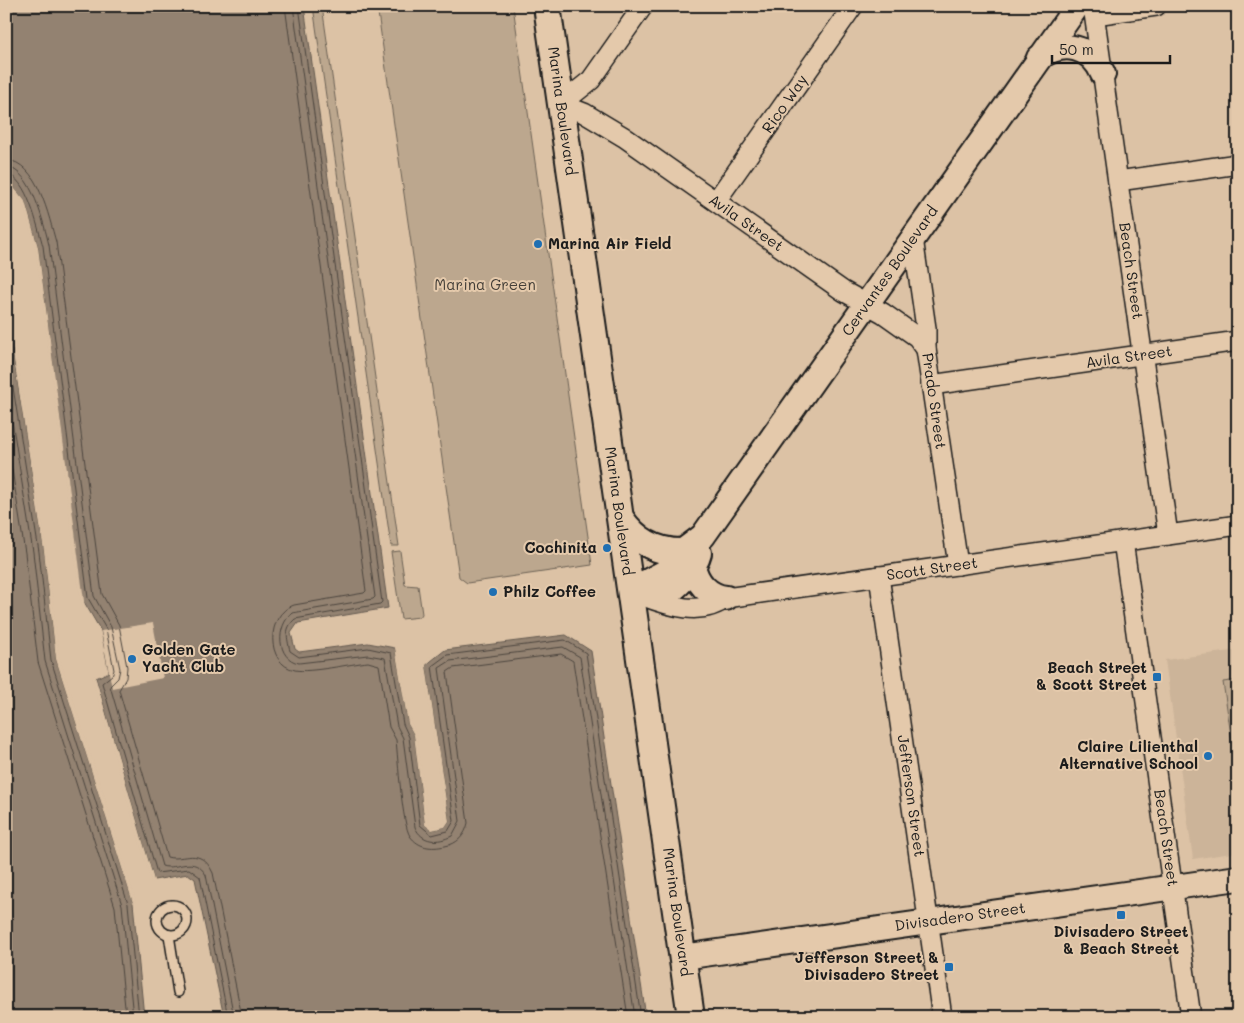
<svg xmlns="http://www.w3.org/2000/svg" width="1244" height="1023" viewBox="0 0 1244 1023" font-family="Mali,sans-serif">
<style>
.built{fill:#ccb499}
.green{fill:#bca78e;stroke:#6c6255}
.water{fill:#938271;stroke:#63594f}
.pier{fill:#dcc2a5}
.lines{fill:none;stroke-linecap:round;stroke-linejoin:round}
.shore{stroke:#4c453e;stroke-width:1}
.service-casing{stroke:#1c1c1c;stroke-width:12}
.minor-casing{stroke:#1c1c1c;stroke-width:22}
.tertiary-casing{stroke:#1c1c1c;stroke-width:28}
.secondary-casing{stroke:#1c1c1c;stroke-width:30}
.service{stroke:#e4c9ab;stroke-width:9}
.minor{stroke:#e4c9ab;stroke-width:19}
.tertiary{stroke:#e4c9ab;stroke-width:24}
.secondary{stroke:#e4c9ab;stroke-width:26}
.poi-dot{fill:#1f6fb2;stroke:#e4c9ab;stroke-width:2}
.labels{text-anchor:middle;stroke-width:4;stroke-linejoin:round;paint-order:stroke}
.street-label{font-size:15px;fill:#1c1c1c;stroke:#e4c9ab}
.poi-label{font-size:15px;font-weight:bold;fill:#1c1c1c;stroke:#e4c9ab;text-anchor:end}
.park-label{font-size:15px;fill:#443f38;stroke:#e4c9ab}
</style>
<rect width="100%" height="100%" fill="#dcc2a5"/>
<filter id="ink" filterUnits="userSpaceOnUse"><feTurbulence type="fractalNoise" baseFrequency=".02" numOctaves="2"/><feDisplacementMap in="SourceGraphic" scale="10" xChannelSelector="R" yChannelSelector="G"/><feConvolveMatrix kernelMatrix="1 2 1 2 8 2 1 2 1" color-interpolation-filters="sRGB"/></filter>
<g filter="url(#ink)">
<path class="built" d="M1238,650V852L1193,859L1165,660Z"/>
<g class="green">
<path d="M313,6H322L399,546H391Z"/>
<path d="M377,6H513L592,565L467,583L459,577Z"/>
<path d="M400,551L405,585L418,586L422,614L420,617L401,619L391,552Z"/>
<path d="M1238,680V741L1232,742L1223,682Z"/>
</g>
<g class="water">
<path d="M6,6H304L388,608L298,623L291,633L295,649L299,652L368,643L395,648L408,724L414,735L425,825L432,830L445,827L449,821L426,665L445,650L566,635L591,651L646,1017H224L195,879L188,874L154,880L96,678L109,672L101,631L83,600L38,247L25,201L6,178Z"/>
<path d="M6,310L44,551L56,659L133,903L144,1017H6Z"/>
</g>
<g class="pier">
<path d="M6,178L25,201L38,247L85,608L81,600L36,247L23,202Z"/>
<path d="M6,308L9,310L46,551L59,659L103,795L135,901L133,903L56,659L44,551Z"/>
<path d="M153,623L163,678L112,688L101,631Z"/>
<path d="M397,647L410,723L416,735L428,823L432,827L444,825L446,821L424,665L430,657L432,659L426,665L449,821L445,827L432,830L425,825L414,735L408,724L395,648Z"/>
<path d="M95,676L154,880L152,882L93,679Z"/>
</g>
<g class="lines">
<g class="shore">
<path d="M285,6L366,591L364,593L294,605C266,614 265,664 295,670C310,673 350,664 368,662L379,665L389,727L396,740C398,759 402,824 410,836C419,848 431,849 445,846C457,844 465,836 468,823L447,672L453,668L561,654L573,661L628,1017"/>
<path d="M293,6L375,597L373,599L292,613C276,626 276,659 299,663L368,655L385,658L397,726L403,738L415,827C422,843 438,843 452,836L460,821L439,668L450,661L563,647L580,657L635,1017"/>
<path d="M299,6L382,602L380,604L295,619C284,629 287,637 290,651L299,657L368,648L391,653L403,724L409,737L420,825L432,835L448,831L454,821L432,666L447,655L565,640L586,653L641,1017"/>
<path d="M6,160C38,161 49,218 56,242L102,594L119,625L127,667L126,678L119,690L167,857C184,862 200,845 213,873L242,1017"/>
<path d="M6,167C32,169 44,225 49,245L94,596L111,627L120,669L118,678L110,686L162,866C177,871 194,854 206,875L234,1017"/>
<path d="M6,174C27,176 38,229 43,246L88,598L106,629L114,670L112,675L102,683L157,873L189,869L200,877L228,1017"/>
<path d="M6,343L39,552L51,660L128,904L139,1017"/>
<path d="M6,383L33,552L45,661L122,905L133,1017"/>
<path d="M6,431L25,553L38,662L115,907L126,1017"/>
</g>
<g class="service-casing">
<g id="service">
<circle cx="172" cy="920" r="15"/>
<path d="M169,935L178,992"/>
</g>
</g>
<g class="minor-casing">
<g id="minor">
<path d="M1093,6L1168,535"/>
<path d="M1095,15L1156,6"/>
<path d="M561,104L584,113L624,137L843,291L883,313L917,337L926,349"/>
<path d="M561,104L591,80L643,6"/>
<path d="M1118,181L1238,164"/>
<path d="M716,201L853,6"/>
<path d="M913,238L926,328V349L958,565"/>
<path d="M931,385L1238,341"/>
<path d="M1123,541L1191,1017"/>
<path d="M879,576L942,1017"/>
<path d="M643,596C669,606 702,617 726,598L1238,525"/>
</g>
</g>
<g class="tertiary-casing">
<g id="tertiary">
<path d="M1039,58C1063,39 1091,46 1103,74"/>
<path d="M693,565C696,582 708,596 726,598"/>
<path d="M631,590L665,572L687,548L703,536L1077,6"/>
<path d="M631,590C641,591 653,594 663,593C677,592 696,565 699,553"/>
<path d="M683,957L1238,878"/>
</g>
</g>
<g class="secondary-casing">
<g id="secondary">
<path d="M547,6L691,1017"/>
<path d="M621,519C636,541 656,553 684,552"/>
</g>
</g>
<use href="#service" class="service"/>
<use href="#minor" class="minor"/>
<use href="#tertiary" class="tertiary"/>
<use href="#secondary" class="secondary"/>
</g>
</g>
<g class="poi-dot">
<circle cx="538" cy="244" r="5"/>
<circle cx="607" cy="548" r="5"/>
<circle cx="493" cy="592" r="5"/>
<circle cx="132" cy="659" r="5"/>
<rect x="1152" y="672" width="10" height="10" rx="2.5"/>
<circle cx="1208" cy="756" r="5"/>
<rect x="1116" y="910" width="10" height="10" rx="2.5"/>
<rect x="944" y="962" width="10" height="10" rx="2.5"/>
</g>
<g class="labels">
<g class="street-label">
<text transform="translate(785 104) rotate(-55)" y="5">Rico Way</text>
<text transform="translate(562 111) rotate(82)" y="5">Marina Boulevard</text>
<text transform="translate(746 223) rotate(35)" y="5">Avila Street</text>
<text transform="translate(890 271) rotate(-55)" y="5">Cervantes Boulevard</text>
<text transform="translate(1131 271) rotate(82)" y="5">Beach Street</text>
<text transform="translate(1129 357) rotate(-8)" y="5">Avila Street</text>
<text transform="translate(934 401) rotate(82)" y="5">Prado Street</text>
<text transform="translate(619 511) rotate(82)" y="5">Marina Boulevard</text>
<text transform="translate(932 569) rotate(-8)" y="5">Scott Street</text>
<text transform="translate(911 796) rotate(82)" y="5">Jefferson Street</text>
<text transform="translate(1166 838) rotate(82)" y="5">Beach Street</text>
<text transform="translate(677 912) rotate(82)" y="5">Marina Boulevard</text>
<text transform="translate(960 917) rotate(-8)" y="5">Divisadero Street</text>
</g>
<g class="poi-label">
<text x="548" y="249" text-anchor="start">Marina Air Field</text>
<text x="597" y="553">Cochinita</text>
<text x="503" y="597" text-anchor="start">Philz Coffee</text>
<text x="142" y="655" text-anchor="start">Golden Gate<tspan x="142" dy="17">Yacht Club</tspan></text>
<text x="1147" y="673">Beach Street<tspan x="1147" dy="17">&amp; Scott Street</tspan></text>
<text x="1198" y="752">Claire Lilienthal<tspan x="1198" dy="17">Alternative School</tspan></text>
<text x="1121" y="937" text-anchor="middle">Divisadero Street<tspan x="1121" dy="17">&amp; Beach Street</tspan></text>
<text x="939" y="963">Jefferson Street &amp;<tspan x="939" dy="17">Divisadero Street</tspan></text>
</g>
<g class="park-label">
<text x="485" y="290">Marina Green</text>
</g>
</g>
<rect width="1244" height="1023" fill="none" stroke="#e4c9ab" stroke-width="25"/>
<rect x="12" y="12" width="1219" height="998" fill="none" stroke="#1c1c1c" stroke-width="2" filter="url(#ink)"/>
<path d="M1052 55v8h118v-8" fill="none" stroke="#1c1c1c" stroke-width="2.5"/>
<text x="1059" y="55" font-size="15" fill="#1c1c1c" stroke="#e4c9ab" stroke-width="4" paint-order="stroke">50 m</text>
</svg>
